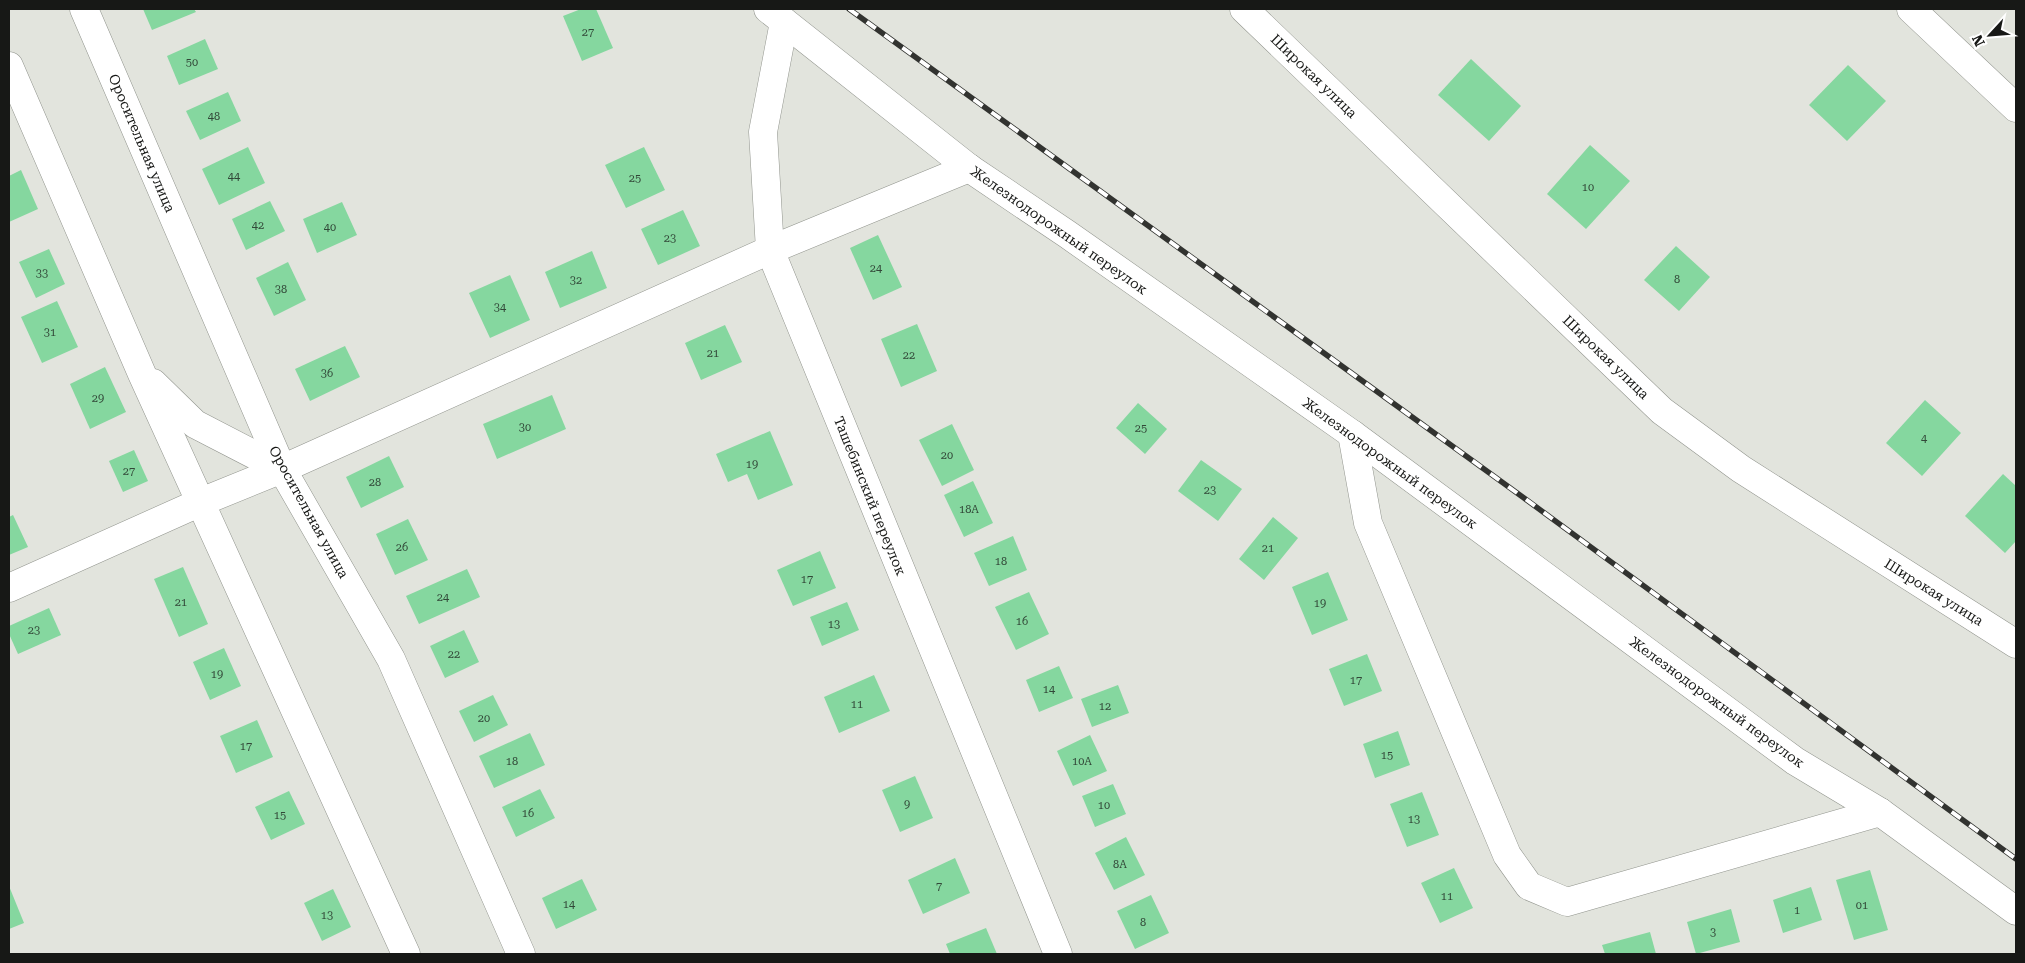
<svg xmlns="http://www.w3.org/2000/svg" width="2025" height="963" viewBox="0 0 2025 963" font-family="'Roboto Serif',serif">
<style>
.building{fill:#85d79f}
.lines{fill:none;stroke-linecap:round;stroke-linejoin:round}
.minor-casing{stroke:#91948d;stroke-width:29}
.minor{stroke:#fff;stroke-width:28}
.rail-casing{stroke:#323330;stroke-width:5.5}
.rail{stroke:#fff;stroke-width:4;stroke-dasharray:11;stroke-linecap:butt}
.labels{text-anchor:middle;stroke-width:4;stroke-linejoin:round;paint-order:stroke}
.number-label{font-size:11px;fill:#324838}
.street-label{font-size:14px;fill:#171816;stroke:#fff}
</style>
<rect width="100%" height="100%" fill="#e2e4dd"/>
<g class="building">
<path d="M143,9H194L196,12L152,30Z"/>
<path d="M581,9H596L613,48L582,61L563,16Z"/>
<path d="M205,39L218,69L179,85L167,56Z"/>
<path d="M1471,59L1521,106L1489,141L1438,95Z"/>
<path d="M1848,65L1886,101L1847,141L1809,105Z"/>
<path d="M228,92L241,121L200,140L186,111Z"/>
<path d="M1590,145L1630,181L1586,229L1547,194Z"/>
<path d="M248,147L265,183L219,205L202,169Z"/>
<path d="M644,147L665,190L626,208L605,165Z"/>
<path d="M21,170L38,209L9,222V176Z"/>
<path d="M270,201L285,231L246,250L232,219Z"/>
<path d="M342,202L357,235L317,253L303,219Z"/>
<path d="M683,210L700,246L658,265L641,229Z"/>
<path d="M878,235L902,287L873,300L850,248Z"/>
<path d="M1676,246L1710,277L1679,311L1644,280Z"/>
<path d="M49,249L65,284L36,298L19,262Z"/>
<path d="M592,251L607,288L560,308L545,272Z"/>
<path d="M288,262L306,300L274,316L256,278Z"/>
<path d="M510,275L530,320L490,338L469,293Z"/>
<path d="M57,301L78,347L42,363L21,317Z"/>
<path d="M917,324L937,371L901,387L881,339Z"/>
<path d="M725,325L742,362L701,380L685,343Z"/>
<path d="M345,346L360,377L310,401L295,369Z"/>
<path d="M105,367L126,412L90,429L70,384Z"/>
<path d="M552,395L566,429L497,459L483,424Z"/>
<path d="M1925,400L1961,433L1922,476L1886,443Z"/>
<path d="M1138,403L1167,429L1145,454L1116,428Z"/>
<path d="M952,424L974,470L942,486L919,440Z"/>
<path d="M770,431L793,485L758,500L747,474L728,482L716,454Z"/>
<path d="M134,450L148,481L123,492L109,461Z"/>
<path d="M389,456L404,487L361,508L346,477Z"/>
<path d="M1201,460L1242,489L1218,521L1178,491Z"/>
<path d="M2003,474L2016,486V541L2005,553L1965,516Z"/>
<path d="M973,481L993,523L964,537L944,495Z"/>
<path d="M13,515L28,547L9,555V517Z"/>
<path d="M1273,517L1298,538L1264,580L1239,559Z"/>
<path d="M408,519L428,560L395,575L376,534Z"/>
<path d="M1013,536L1027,570L989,586L974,553Z"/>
<path d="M820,551L836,588L793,606L777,570Z"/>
<path d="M183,567L208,624L179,637L154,579Z"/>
<path d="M467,569L480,597L419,624L406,596Z"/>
<path d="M1328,572L1348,620L1312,635L1292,587Z"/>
<path d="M1029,592L1049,634L1016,650L995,607Z"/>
<path d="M847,602L859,630L822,646L810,617Z"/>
<path d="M49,608L61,635L18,654L9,634V626Z"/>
<path d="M464,630L479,662L445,678L430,646Z"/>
<path d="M224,648L241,686L210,700L193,662Z"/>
<path d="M1367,654L1382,691L1344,706L1329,669Z"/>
<path d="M1059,666L1073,698L1039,712L1026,680Z"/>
<path d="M874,675L890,711L839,733L824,697Z"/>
<path d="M1118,685L1129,713L1092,727L1081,699Z"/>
<path d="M493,695L508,725L474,742L459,711Z"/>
<path d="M257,720L273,757L236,773L220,736Z"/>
<path d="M1398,731L1410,765L1375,778L1363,744Z"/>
<path d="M530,733L545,765L494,788L479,756Z"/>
<path d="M1090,735L1107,771L1073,786L1057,751Z"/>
<path d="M915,776L933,818L900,832L882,790Z"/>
<path d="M1113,784L1126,814L1095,827L1082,796Z"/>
<path d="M540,789L555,818L516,837L502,807Z"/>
<path d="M289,791L305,824L271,840L255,807Z"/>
<path d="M1422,792L1439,835L1407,847L1390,804Z"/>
<path d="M1126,837L1145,875L1114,890L1095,853Z"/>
<path d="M955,858L970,893L923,914L908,880Z"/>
<path d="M1454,868L1473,908L1440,923L1421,883Z"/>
<path d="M1870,870L1888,930L1854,940L1836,880Z"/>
<path d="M582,879L597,910L556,929L542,898Z"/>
<path d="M9,886L24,923L9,929Z"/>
<path d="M1811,887L1822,920L1783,933L1773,900Z"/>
<path d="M333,889L351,927L322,941L304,903Z"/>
<path d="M1151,895L1169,933L1135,949L1117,911Z"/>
<path d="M1731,909L1740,942L1696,954L1687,922Z"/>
<path d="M986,928L997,954H950L946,944Z"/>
<path d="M1650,932L1656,954H1605L1602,945Z"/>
</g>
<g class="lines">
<g class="minor-casing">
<g id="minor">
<path d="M84,9L282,469L391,659L521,954"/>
<path d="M768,9L969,168L1067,234L1352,434L1795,761L1880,812L2016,911"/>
<path d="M1244,9L1662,411L1741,469L2016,644"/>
<path d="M1911,9L2016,108"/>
<path d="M784,22L763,132L770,250L1058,954"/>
<path d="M9,66L142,374L406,954"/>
<path d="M153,383L195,424L282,469"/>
<path d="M1352,434L1368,523L1507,855L1529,886L1567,902L1880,812"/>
<path d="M9,588L201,502L282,469L770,250L969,168"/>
</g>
</g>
<use href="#minor" class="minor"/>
<g class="rail-casing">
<path id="rail" d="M849,9L1524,498L2016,859"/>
</g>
<use href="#rail" class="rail"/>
</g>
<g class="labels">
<g class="number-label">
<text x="588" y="36">27</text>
<text x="192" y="66">50</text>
<text x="214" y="120">48</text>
<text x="234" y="180">44</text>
<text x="635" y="182">25</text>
<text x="1588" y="191">10</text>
<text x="258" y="229">42</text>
<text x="330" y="231">40</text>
<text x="670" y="242">23</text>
<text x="876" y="272">24</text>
<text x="42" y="277">33</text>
<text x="1677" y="283">8</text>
<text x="576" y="284">32</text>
<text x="281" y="293">38</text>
<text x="500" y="311">34</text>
<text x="50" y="336">31</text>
<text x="713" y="357">21</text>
<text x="909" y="359">22</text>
<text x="327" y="377">36</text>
<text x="98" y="402">29</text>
<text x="525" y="431">30</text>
<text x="1141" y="432">25</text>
<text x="1924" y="442">4</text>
<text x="947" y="459">20</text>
<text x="752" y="468">19</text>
<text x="129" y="475">27</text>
<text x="375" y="486">28</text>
<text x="1210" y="494">23</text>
<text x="969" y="513">18А</text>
<text x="402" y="551">26</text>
<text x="1268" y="552">21</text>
<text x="1001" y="565">18</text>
<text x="807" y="583">17</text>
<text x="443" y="601">24</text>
<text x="181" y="606">21</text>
<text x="1320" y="607">19</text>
<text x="1022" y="625">16</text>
<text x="834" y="628">13</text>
<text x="34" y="634">23</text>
<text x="454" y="658">22</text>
<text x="217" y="678">19</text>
<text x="1356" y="684">17</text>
<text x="1049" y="693">14</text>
<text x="857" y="708">11</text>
<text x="1105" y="710">12</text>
<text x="484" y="722">20</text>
<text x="246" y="750">17</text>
<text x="1387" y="759">15</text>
<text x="512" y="765">18</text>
<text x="1082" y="765">10А</text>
<text x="907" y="808">9</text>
<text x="1104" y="809">10</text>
<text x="528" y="817">16</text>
<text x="280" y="819">15</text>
<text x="1414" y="823">13</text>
<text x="1120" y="868">8А</text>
<text x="939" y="890">7</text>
<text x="1447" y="900">11</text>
<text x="569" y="908">14</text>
<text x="1862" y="909">01</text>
<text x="1797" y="914">1</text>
<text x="327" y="919">13</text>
<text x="1143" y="926">8</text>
<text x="1713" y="936">3</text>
</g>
<g class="street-label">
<text transform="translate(1314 76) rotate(44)" y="5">Широкая улица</text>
<text transform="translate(142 143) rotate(67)" y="5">Оросительная улица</text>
<text transform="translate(1059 230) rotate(35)" y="5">Железнодорожный переулок</text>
<text transform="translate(1606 357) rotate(44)" y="5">Широкая улица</text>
<text transform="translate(1390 463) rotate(36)" y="5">Железнодорожный переулок</text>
<text transform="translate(870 496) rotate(68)" y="5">Ташебинский переулок</text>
<text transform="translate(309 512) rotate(61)" y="5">Оросительная улица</text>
<text transform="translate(1934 592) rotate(32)" y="5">Широкая улица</text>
<text transform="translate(1717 702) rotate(36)" y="5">Железнодорожный переулок</text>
</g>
</g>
<rect width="2025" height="963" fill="none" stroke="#171816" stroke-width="20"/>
<g transform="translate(1990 35) rotate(244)" stroke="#ffffff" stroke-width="4" paint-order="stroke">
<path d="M0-4L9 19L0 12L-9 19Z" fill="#171816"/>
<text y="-8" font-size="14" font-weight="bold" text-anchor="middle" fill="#171816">N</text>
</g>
</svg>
